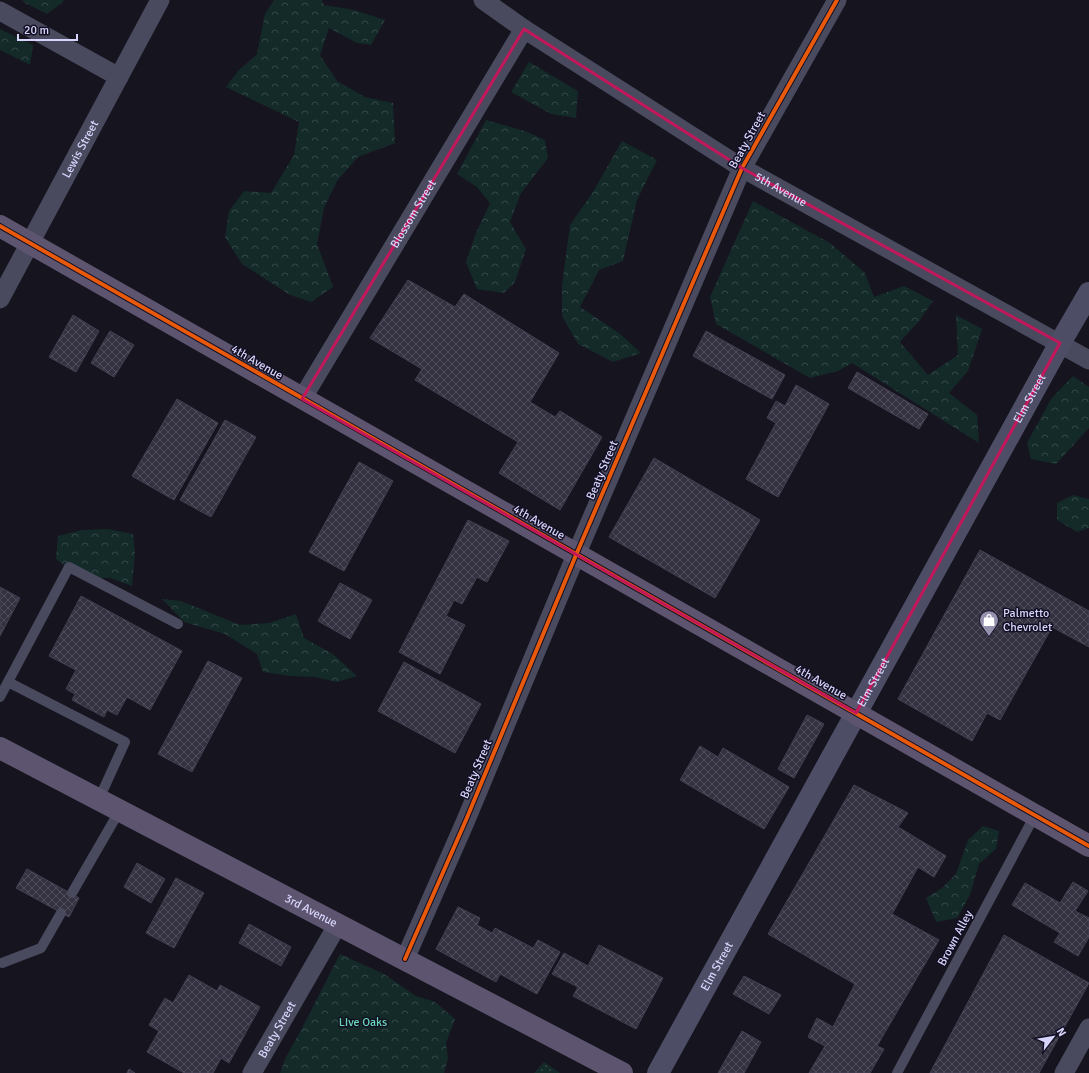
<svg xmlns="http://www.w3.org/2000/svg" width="1089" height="1073" viewBox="0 0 1089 1073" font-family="Signika,sans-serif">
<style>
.grass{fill:url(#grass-dots)}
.forest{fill:url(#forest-crowns)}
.building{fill:url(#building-cross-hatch);stroke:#434052}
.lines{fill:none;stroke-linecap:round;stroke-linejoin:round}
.lane{stroke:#4a4a5f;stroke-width:10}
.street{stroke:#4a4a5f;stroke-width:19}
.secondary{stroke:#4d4d65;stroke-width:22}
.primary{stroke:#5d556f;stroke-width:22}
.cycleway-casing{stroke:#131024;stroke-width:6}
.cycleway{stroke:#e8590c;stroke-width:4}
.marked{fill:none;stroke:#c2185b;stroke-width:3;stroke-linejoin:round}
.labels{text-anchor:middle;stroke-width:3;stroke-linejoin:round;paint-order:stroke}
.street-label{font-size:12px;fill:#d8d5fc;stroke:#131024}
.poi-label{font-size:12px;fill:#d8d5fc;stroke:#131024;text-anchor:start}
.park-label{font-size:12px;fill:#66d8b7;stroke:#131024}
</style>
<defs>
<pattern id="grass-dots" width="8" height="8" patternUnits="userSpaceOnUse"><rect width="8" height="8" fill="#132a29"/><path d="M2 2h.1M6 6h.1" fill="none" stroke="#354849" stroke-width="1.8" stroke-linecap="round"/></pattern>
<pattern id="forest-crowns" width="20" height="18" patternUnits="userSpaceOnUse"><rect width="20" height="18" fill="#132a29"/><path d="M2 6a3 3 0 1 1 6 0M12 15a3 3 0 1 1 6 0" fill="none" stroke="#354849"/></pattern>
<pattern id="building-cross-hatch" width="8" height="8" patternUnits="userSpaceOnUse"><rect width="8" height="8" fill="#343241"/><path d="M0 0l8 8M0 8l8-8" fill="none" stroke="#514f5d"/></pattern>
</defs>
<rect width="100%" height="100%" fill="#16141f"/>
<path class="grass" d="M544,1062L560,1073H534Z"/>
<g class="forest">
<path d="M22,0H64L62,3L47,14L25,3Z"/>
<path d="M274,0H322L324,5L354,10L385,20L371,45L357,43L329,28L320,55L337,81L365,97L393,103L395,143L358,157L337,181L324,208L317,244L333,287L311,302L290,295L242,264L225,237L229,211L244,191L271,193L294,155L299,122L226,87L238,71L257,54L265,14Z"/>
<path d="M0,29L33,45L30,65L0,50Z"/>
<path d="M529,62L578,91L576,118L551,114L511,92Z"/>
<path d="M486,120L525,131L545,140L548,158L521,193L510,222L526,249L515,282L504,293L477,289L466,262L476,233L490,203L477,187L457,174Z"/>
<path d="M622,141L657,160L637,200L623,261L599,270L580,307L619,333L641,353L613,362L578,344L562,316V286L570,225L593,192Z"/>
<path d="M753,201L830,243L865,273L874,297L904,286L933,301L919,321L900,342L928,375L958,355L956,315L982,329L968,371L949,393L977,415L979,443L852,363L838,371L810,378L716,324L710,297Z"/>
<path d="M1073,376L1089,387V428L1056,464L1031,459L1027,443L1051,399Z"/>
<path d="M1073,495L1089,499V528L1077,532L1057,520V503Z"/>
<path d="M108,529L133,534L135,552L132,586L110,578H81L56,559L58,536L82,530Z"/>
<path d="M162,599L181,601L240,625L269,623L296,614L304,638L333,654L357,676L337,682L315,677L289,676L263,672L257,654L225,634L184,622Z"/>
<path d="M983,826L999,831L996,849L979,864L970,895L957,918L936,922L926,898L942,888L956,874L968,840Z"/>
<path d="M340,954L384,974L416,996L435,1002L455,1019L446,1043L448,1059L444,1073H280L286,1057L300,1032Z"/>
</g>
<g class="building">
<path d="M408,280L455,307L464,294L559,353L530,402L555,417L560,411L602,437L560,510L499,473L518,442L415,380L422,369L370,338Z"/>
<path d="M73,315L99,331L76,372L49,357Z"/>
<path d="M110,331L134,345L114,377L91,363Z"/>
<path d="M706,331L785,375L772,399L693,356Z"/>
<path d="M857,372L928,414L919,429L848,388Z"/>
<path d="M796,385L829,404L778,497L746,479L776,423L767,418L776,401L785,406Z"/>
<path d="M177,399L218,423L174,500L132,476Z"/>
<path d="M225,420L256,437L211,517L180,500Z"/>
<path d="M654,458L760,520L715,598L609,537Z"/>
<path d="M359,462L393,481L344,571L309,552Z"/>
<path d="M468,520L509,541L487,582L477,577L462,604L454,600L446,616L465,625L440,674L399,652Z"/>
<path d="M980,550L1089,611V647L1052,627L1000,720L987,713L972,741L898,699Z"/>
<path d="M340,583L372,600L350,639L318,621Z"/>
<path d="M0,587L20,598L0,636Z"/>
<path d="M81,596L182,651L150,710L127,697L117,715L107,710L104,717L72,700L75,694L66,689L76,670L49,656Z"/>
<path d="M208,661L242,678L192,772L158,754Z"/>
<path d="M404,662L481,704L455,753L378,711Z"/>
<path d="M807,715L824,724L794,778L778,769Z"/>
<path d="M700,746L718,757L723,748L789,787L764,829L680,780Z"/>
<path d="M854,785L908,813L898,827L946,856L934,877L918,867L892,914L939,940L877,1046L884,1049L870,1073H809L825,1046L808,1037L817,1018L833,1027L855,984L768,934Z"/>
<path d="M137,863L165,879L151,903L124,887Z"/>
<path d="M27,869L79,898L69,917L16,888Z"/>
<path d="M176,878L204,893L174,948L146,933Z"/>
<path d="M1073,882L1088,891L1075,911L1089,918V937L1078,956L1054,942L1060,933L1012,905L1025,883L1060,903Z"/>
<path d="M458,907L480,918L477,925L492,933L495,928L533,948L538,940L560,952L537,994L500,974L496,982L436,949Z"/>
<path d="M249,924L291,947L281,966L239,943Z"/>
<path d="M1004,935L1089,983L1039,1073H930Z"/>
<path d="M599,945L663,978L636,1029L573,996L578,987L552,974L564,953L588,966Z"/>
<path d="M189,975L217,991L220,985L260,1007L229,1063L221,1058L213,1073H184L147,1052L159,1031L149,1025L165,998L173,1003Z"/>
<path d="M744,976L781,995L769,1014L733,994Z"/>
<path d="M742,1031L761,1042L744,1073H718Z"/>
<path d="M129,1069L135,1073H127Z"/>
</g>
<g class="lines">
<g class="lane">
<path d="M8,682L125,742L99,799"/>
<path d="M0,697L69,567L178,624"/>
<path d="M72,893L120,810"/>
<path d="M2,963L41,948L61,913"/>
<path d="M897,1073L1035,815"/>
</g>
<g class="street">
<path id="s1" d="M483,0L524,29L742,168L1089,360"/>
<path d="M0,11L119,77"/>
<path id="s2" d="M0,299L160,0"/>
<path id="s3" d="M302,399L524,29"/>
<path d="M405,959L466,820L576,555L742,168L837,0"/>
<path id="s4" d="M252,1073L338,924"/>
<path d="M1064,1073L1089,1028"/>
</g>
<path class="secondary" id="s5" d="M658,1073L1060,343L1089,293"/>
<g class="primary">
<path d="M0,226L1089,846"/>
<path id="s6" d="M0,748L622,1073"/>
</g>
<g class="cycleway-casing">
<g id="cycleway">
<path d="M0,226L1089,846"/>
<path d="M405,959L466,820L576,555L742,168L837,0"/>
</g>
</g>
<use href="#cycleway" class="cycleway"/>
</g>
<path class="marked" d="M524,29L742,168L1060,343L856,713L302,399Z"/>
<defs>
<g id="shop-pin" transform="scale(1)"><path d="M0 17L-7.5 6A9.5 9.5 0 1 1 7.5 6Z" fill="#9491af" stroke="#131024"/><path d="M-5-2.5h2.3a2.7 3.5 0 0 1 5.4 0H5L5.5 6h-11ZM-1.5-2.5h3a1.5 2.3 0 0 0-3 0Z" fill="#fff"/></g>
</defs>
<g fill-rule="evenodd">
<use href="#shop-pin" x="989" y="620"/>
</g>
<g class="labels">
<g class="street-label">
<text transform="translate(747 140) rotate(-61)" y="4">Beaty Street</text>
<text dy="4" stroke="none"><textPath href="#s2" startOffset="170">Lewis Street</textPath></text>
<text dy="4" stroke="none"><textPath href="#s1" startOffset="353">5th Avenue</textPath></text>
<text dy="4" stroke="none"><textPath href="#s3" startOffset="216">Blossom Street</textPath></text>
<text transform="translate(257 362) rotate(30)" y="4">4th Avenue</text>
<text dy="4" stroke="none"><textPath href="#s5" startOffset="770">Elm Street</textPath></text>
<text transform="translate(602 470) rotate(-67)" y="4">Beaty Street</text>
<text transform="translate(539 522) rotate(30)" y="4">4th Avenue</text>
<text transform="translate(821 682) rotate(30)" y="4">4th Avenue</text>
<text dy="4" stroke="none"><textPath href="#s5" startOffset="446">Elm Street</textPath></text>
<text transform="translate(476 769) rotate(-67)" y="4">Beaty Street</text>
<text dy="4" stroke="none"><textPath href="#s6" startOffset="351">3rd Avenue</textPath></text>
<text transform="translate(955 938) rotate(-62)" y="4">Brown Alley</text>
<text dy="4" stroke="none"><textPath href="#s5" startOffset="122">Elm Street</textPath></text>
<text dy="4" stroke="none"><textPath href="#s4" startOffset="50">Beaty Street</textPath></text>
</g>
<g class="poi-label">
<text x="1003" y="617">Palmetto<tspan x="1003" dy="14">Chevrolet</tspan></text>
</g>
<g class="park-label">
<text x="363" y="1026">LIve Oaks</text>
</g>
</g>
<g transform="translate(1053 1037) rotate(59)" stroke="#131024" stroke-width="3" paint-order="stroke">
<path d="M0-3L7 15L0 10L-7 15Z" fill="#d8d5fc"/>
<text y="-6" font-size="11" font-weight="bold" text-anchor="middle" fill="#d8d5fc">N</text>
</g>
<path d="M18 34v6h59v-6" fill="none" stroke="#d8d5fc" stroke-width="2"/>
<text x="24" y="34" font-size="12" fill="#d8d5fc" stroke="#131024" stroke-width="3" paint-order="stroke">20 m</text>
</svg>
